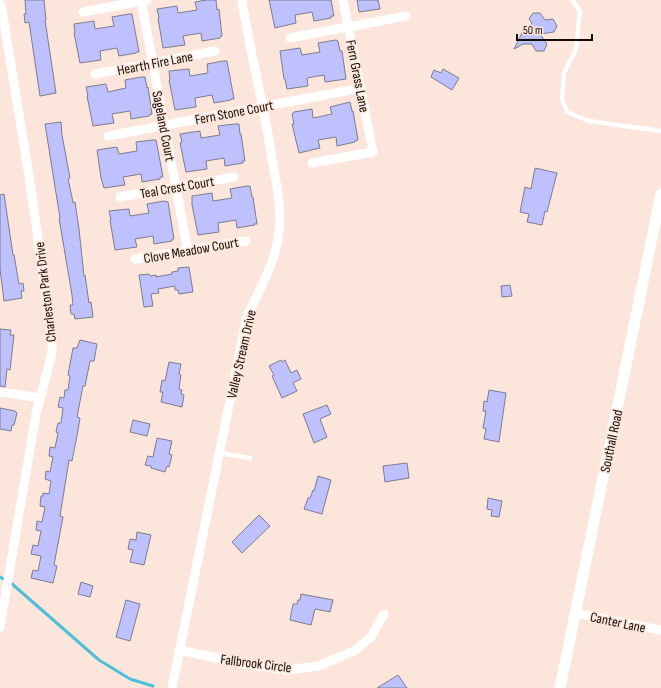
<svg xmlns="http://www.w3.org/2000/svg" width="661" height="688" viewBox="0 0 661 688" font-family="'Sofia Sans Condensed',sans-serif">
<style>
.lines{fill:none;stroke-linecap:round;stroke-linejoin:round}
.stream{stroke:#4dbfd8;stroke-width:3}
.building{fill:#bfc1ff;stroke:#7b7c8e}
.service{stroke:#fff;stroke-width:4.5}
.minor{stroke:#fff;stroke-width:9}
.tertiary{stroke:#fff;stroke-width:11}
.labels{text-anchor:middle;stroke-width:3;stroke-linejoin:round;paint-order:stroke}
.street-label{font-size:14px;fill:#120b08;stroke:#fce6dc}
</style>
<rect width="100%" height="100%" fill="#fce6dc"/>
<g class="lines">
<path class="stream" d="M0,577L11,583L99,660L130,679L153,686"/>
</g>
<g class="building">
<path d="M25,0H44L46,20H45L56,93L40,96L29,22L25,23L24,14H26Z"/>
<path d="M206,0H216L217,10L219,9L222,36L220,37V38L202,41L201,33L183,36L185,45L163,48L158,18H159L157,9L177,6L178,13L197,10L195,2Z"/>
<path d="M269,0H331L334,16H331V18L314,21L312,12L295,15L296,23L275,28Z"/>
<path d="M357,0H378L380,9L359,12Z"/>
<path d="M533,13H540L545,20L553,19L557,26L554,32L540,34L547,44L544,51H536L532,44H523L514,49L523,31H527L532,23L529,19Z"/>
<path d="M129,14H132L139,52H136V53L119,56L117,48L100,51L101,60L80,63L74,33H75L74,24L94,21L95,29L114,26L112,17Z"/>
<path d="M336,40L338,41L340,51H342L346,79L325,82L324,75L307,78L308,86L287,89L285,79H284L280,51L300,48L302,55L320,52L318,43Z"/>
<path d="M223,61H227L234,99H231V100L214,103L212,95L195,98L196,107L175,110L169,80H170L169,71L189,69L190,76L208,73L207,64Z"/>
<path d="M443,69L459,78L452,90L431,77L434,70L441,73Z"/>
<path d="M141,77H145L147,88L148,87L152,114L149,115V116L131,119L130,111L112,114L114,123L93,126L87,96H88L86,87L106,84L108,92L126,88L125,80Z"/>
<path d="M350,102L352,111H353L358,140L355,141V142L337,146L336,137L318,140L320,148L299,153L292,124H294L292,114L294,112L312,109L313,118L332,114L330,107Z"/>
<path d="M61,122L62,135L70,178L68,179L72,197L73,203L75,202L79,229L84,276L85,275L89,303L91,302L93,317L75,319L74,314H71L70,305H73L72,295L59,218H60L45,124Z"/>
<path d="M235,124H239L240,134H241L245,161H242L243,163L225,166L224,158L206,161L207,169L186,172L180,143L182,142L180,134L200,131L201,138L220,135L218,126Z"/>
<path d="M152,140H156L163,177H160V179L142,182L141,174L123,177L125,185L104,188L101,178L97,150L117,147L119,154L137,151L136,142Z"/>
<path d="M535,168L557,173L547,212L545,211L542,225L527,222L529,214L520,212L525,187L531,189Z"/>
<path d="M247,186H250L252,197H253L257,224H254L255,225L237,228L236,220L218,223L219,232L198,235L192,205V196L212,193L213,201L232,198L230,189Z"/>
<path d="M4,194L13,255H14L19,284L23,283L24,291H21L22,298L4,301L0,269V195Z"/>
<path d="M164,201L168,202L174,239H172V241L154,244L153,236L135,239L137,247L115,250L110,220H111L109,211L129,209L130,216L149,213L147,204Z"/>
<path d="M189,267L193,292L179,294L178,290H175V286L158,289L159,293L151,294L153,306L144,307L139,275L149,274L150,276L156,275V277L172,274V272L178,271V268Z"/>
<path d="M510,285L512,296L502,297L501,286Z"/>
<path d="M0,329L11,330L10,335H14L10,370L7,369L5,387L0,386Z"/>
<path d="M80,340L97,344L94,361H90L85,386H83L77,417L80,418L77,436L72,461L69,460L60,516L63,517L54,565L57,566L53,583L31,578L33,570L38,571L41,556L31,554L33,545L38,546L41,531L36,530L37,521L42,522L45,507L40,506L41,496H43V493L49,494L51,481L45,479L46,471L50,472L53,457L49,456L50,447L55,448L58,433L56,432L58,423H61L63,408L58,407L60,397L64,398L65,390H68L70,376L68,375L73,348H77Z"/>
<path d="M281,360L282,362L285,360L291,373L297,370L301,379L293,383L297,391L282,398L272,376L274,375L269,366Z"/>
<path d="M169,362L181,364L179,374L181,375L179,389L182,390L181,394L184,395L182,407L161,402L163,392H160L162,380L165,381Z"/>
<path d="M489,390L506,393L499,442L484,439L486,429L483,428L486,411H483L484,401L487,402Z"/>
<path d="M327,405L331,414L320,419L327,437L314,443L303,414Z"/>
<path d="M0,408L15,411L17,413L14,425H12L11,431L0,429Z"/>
<path d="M133,420L150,424L147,436L130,432Z"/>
<path d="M157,438L172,441L169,454L172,455L169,467L167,466L165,472L151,468V466L145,465L148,456L153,457Z"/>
<path d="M407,463L409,478L385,482L383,466Z"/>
<path d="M318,476L331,480L322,514L304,509L308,498H310L313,490L314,491Z"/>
<path d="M488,498L502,501L499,517L491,516L492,510L487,509Z"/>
<path d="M259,515L270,526L242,553L232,542Z"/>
<path d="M137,532L151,535L144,565L130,562L133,550L128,549L130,539L136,540Z"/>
<path d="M81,582L93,586L90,597L78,594Z"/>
<path d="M301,594L333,600L330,612L315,609L311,625L290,620L293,604H297L298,600H300Z"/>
<path d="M126,600L140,604L130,641L116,637Z"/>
<path d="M398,675L407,688H377Z"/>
</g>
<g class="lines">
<g class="service">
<path d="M572,0L580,11L576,49L564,73L562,99L567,112L589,121L661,131"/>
<path d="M219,453L250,458"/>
</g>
<g class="minor">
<path d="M141,0L188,252"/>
<path d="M0,4L2,9L28,170L52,335V353L36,414L0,627"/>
<path d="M83,12L147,0"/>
<path d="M290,38L406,16"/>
<path d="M95,74L215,51"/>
<path d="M108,136L361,88"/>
<path d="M312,163L373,152L343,0"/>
<path d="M120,197L234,177"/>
<path d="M135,259L246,241"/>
<path d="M0,392L40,398"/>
<path d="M575,613L661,630"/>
<path d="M179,650L245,664L287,670L318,666L354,651L371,637L384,614"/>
<path d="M172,688L247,316C260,289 276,262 279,231C282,207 276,183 272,158C264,105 250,53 242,0"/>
</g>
<path class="tertiary" d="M560,688L661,194"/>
</g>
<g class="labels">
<g class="street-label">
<text transform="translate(155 63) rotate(-11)" y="5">Hearth Fire Lane</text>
<text transform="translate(358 76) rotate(79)" y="5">Fern Grass Lane</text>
<text transform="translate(234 112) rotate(-11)" y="5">Fern Stone Court</text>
<text transform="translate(164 126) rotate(79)" y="5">Sageland Court</text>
<text transform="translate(177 187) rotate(-10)" y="5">Teal Crest Court</text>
<text transform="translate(191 250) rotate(-10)" y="5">Clove Meadow Court</text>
<text transform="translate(45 292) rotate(-97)" y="5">Charleston Park Drive</text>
<text transform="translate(241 354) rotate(-77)" y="5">Valley Stream Drive</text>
<text transform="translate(611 441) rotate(-78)" y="5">Southall Road</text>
<text transform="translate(618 622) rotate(12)" y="5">Canter Lane</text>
<text transform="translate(256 663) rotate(7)" y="5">Fallbrook Circle</text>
</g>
</g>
<path d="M517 34v6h75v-6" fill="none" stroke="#120b08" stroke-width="2"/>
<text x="523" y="34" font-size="12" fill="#120b08" stroke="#fce6dc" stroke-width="3" paint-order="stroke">50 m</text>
</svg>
